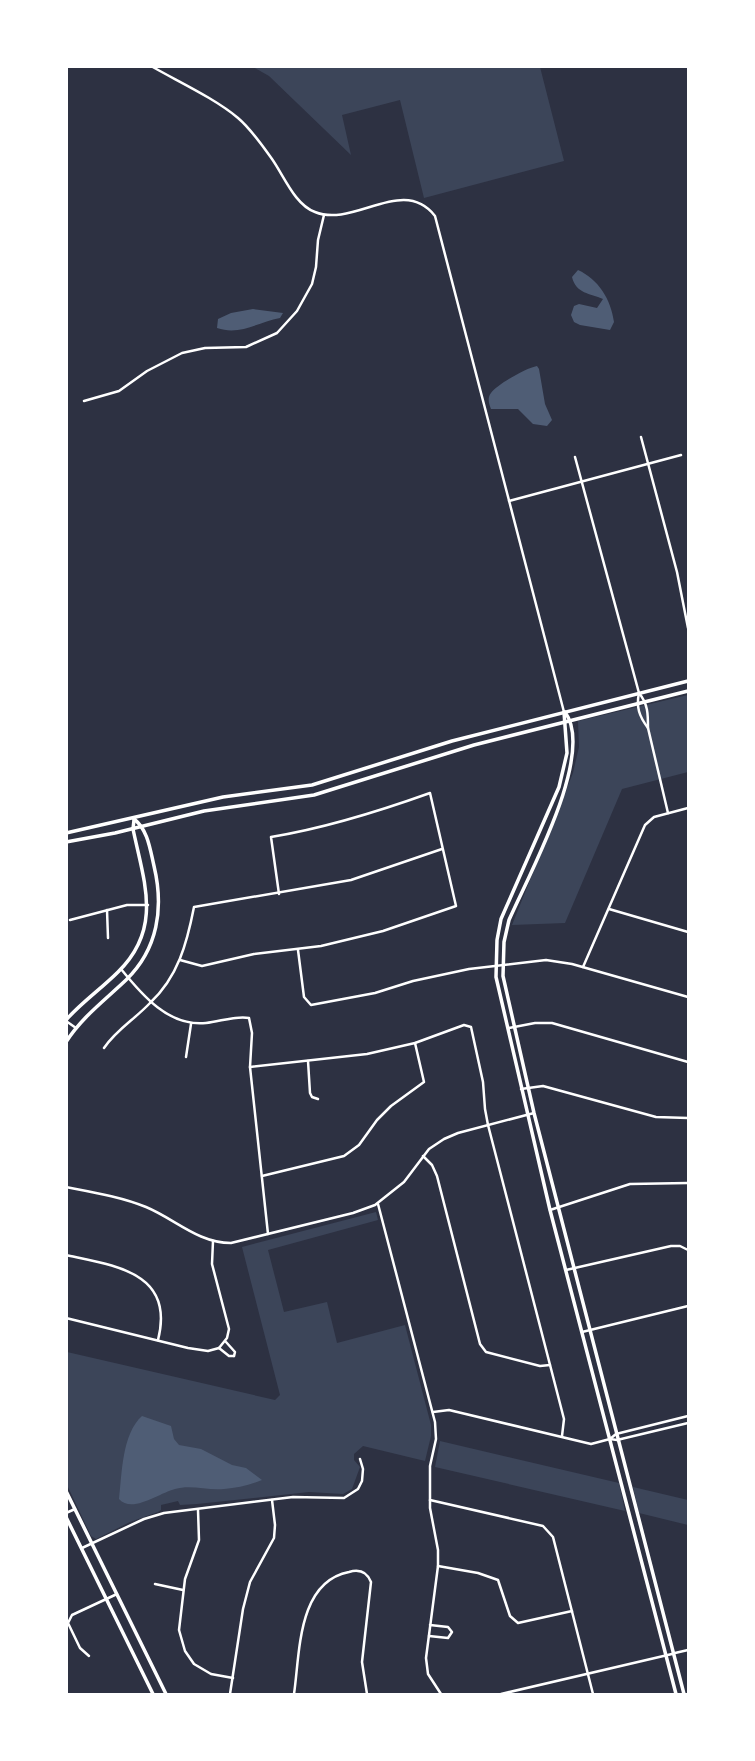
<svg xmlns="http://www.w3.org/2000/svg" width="755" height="1761" viewBox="0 0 755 1761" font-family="Jost,sans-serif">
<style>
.green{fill:#3c4559}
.water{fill:#4f5d75}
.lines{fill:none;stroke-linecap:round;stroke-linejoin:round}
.minor{stroke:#fff;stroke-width:2.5}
.tertiary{stroke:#fff;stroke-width:2.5}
.secondary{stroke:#fff;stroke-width:3.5}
.primary{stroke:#fff;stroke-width:3.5}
</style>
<rect width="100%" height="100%" fill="#2d3142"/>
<g class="green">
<path d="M253,67H540L564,161L424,198L400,100L342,115L351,155L269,76Z"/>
<path d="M688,695V772L622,789L565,923L512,925L573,773L579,747L578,721Z"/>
<path d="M376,1212L378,1220L268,1250L284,1312L327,1302L337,1343L405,1325L431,1425V1436L425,1461L363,1446L354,1454V1460L360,1467L352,1489L343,1494L309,1492L197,1504L180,1505L178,1501L161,1505V1510L158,1512L130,1522L96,1539L91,1536L67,1485V1352L275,1400L280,1395L242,1247Z"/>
<path d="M440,1441L619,1483L625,1511L435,1467Z"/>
<path d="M633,1487L688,1500V1525L639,1513Z"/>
</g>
<g class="water">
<path d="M578,270C598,279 611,299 614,322L610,330L580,325L574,322L571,315L574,306L579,304L597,308L603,299C590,293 576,294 572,277Z"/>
<path d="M253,309L283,313L280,318C258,322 240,336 217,328L218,319L231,313Z"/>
<path d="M537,366L539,369L545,404L552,420L547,426L533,424L518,409H491C489,404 487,398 491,393C498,384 526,368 537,366Z"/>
<path d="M142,1416L171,1426L174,1439L179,1445L201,1449L232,1465L246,1468L262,1480C250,1485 237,1488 224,1489C208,1491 191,1484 175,1489C159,1493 132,1514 119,1499C122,1473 122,1434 142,1416Z"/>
</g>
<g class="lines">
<g class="minor">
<path d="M84,401L119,391L147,371L182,353L205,348L246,347L277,333L297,311L312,284L316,267L318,240L324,215"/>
<path d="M641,437L677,572L688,628"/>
<path d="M575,457L639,693C648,704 648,714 648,728L668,813"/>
<path d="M509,501L681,455"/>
<path d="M639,693C636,707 639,716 648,728"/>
<path d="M609,909L688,932"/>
<path d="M107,910L108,938"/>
<path d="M70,920L127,905H148"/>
<path d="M298,950L304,997L311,1005L375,993L413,981L469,969L546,960L572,964L688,997"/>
<path d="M180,960L202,966L254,954L321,946L383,931L456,906L430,793C377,812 326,828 271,837L279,894"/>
<path d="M583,967L645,825L654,817L688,808"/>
<path d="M121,969C142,995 169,1027 206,1023C219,1022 236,1015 249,1018L252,1033L250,1067L268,1234"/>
<path d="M66,1021L76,1028"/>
<path d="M509,1028L535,1023H552L688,1062"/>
<path d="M104,1048C116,1030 135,1019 150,1003C178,977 187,943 194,907L351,880L442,849"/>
<path d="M186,1057L191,1024"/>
<path d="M308,1061L310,1093L312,1097L318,1099"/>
<path d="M250,1067L367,1054L415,1043L464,1025L471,1027L483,1082L485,1109L488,1125L564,1419L562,1436"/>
<path d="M521,1089L543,1086L656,1117L688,1118"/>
<path d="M423,1156L432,1165L437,1176L480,1344L486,1352L540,1366L550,1365"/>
<path d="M262,1176L344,1156L359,1145L377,1120L391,1106L424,1082L415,1043"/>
<path d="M378,1204L435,1422L436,1439L430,1466V1508L438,1550V1566L426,1658L428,1674L441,1694"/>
<path d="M550,1210L630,1184L688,1183"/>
<path d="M213,1241L212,1264L229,1329L227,1338L219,1348"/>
<path d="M66,1255C117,1266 175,1273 158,1340"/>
<path d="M566,1270L671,1246H680L688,1250"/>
<path d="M66,1318L188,1348L208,1351L219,1348"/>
<path d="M582,1332L688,1306"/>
<path d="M226,1342L235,1352L234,1356"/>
<path d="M219,1348L229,1356H234"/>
<path d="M433,1412L449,1410L591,1444L610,1439"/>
<path d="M430,1500L543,1526L553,1537L593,1694"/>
<path d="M198,1510L199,1540L185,1579L179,1630L185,1651L194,1664L211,1674L233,1678"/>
<path d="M66,1513L75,1509"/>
<path d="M82,1548L144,1519L164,1513L293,1497L344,1498L358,1489L362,1481L363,1469L360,1459"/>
<path d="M438,1566L478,1573L498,1580L510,1616L518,1623L572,1611"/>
<path d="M155,1584L183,1590"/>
<path d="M429,1636L448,1638L452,1632L448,1627L430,1625"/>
<path d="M675,1653L688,1650"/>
<path d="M89,1656L80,1648L68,1623L72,1615L117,1594"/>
<path d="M230,1694L243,1609L250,1582L274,1538L275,1525L272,1500"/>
<path d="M294,1694C300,1654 297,1582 349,1572C359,1569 367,1572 371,1582L362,1662L367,1694"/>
</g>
<g class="tertiary">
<path d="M151,66C177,81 216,99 238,118C251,129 262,145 272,159C284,176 295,205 315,212C354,228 403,175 435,216L564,712"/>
<path d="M66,1187C92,1192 122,1197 146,1207C175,1219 198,1243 231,1243L353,1213L375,1205L404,1182L429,1149L444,1139L458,1133L534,1113"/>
<path d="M610,1439L616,1434L688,1416"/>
<path d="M610,1439L617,1440L688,1423"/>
<path d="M501,1694L672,1654"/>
</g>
<g class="secondary">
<path d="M564,712L567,753L559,787L501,919L497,940L496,977L550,1210L676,1694"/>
<path d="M565,712C596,754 528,876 509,920L504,942L503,976L534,1113L684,1694"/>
<path d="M66,1020C82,1002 101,989 118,972C163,928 144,882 133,829L134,820"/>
<path d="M66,1042C82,1017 105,1000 126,980C158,949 164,908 154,866C150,849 148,830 134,819"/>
<path d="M66,1491L166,1694"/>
<path d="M66,1517L153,1694"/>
</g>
<g class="primary">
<path d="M66,833L223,797L312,785L452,741L688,681"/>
<path d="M66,842L115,833L204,811L314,795L474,745L688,691"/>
</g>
</g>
<rect width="755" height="1761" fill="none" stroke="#ffffff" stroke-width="136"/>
</svg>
